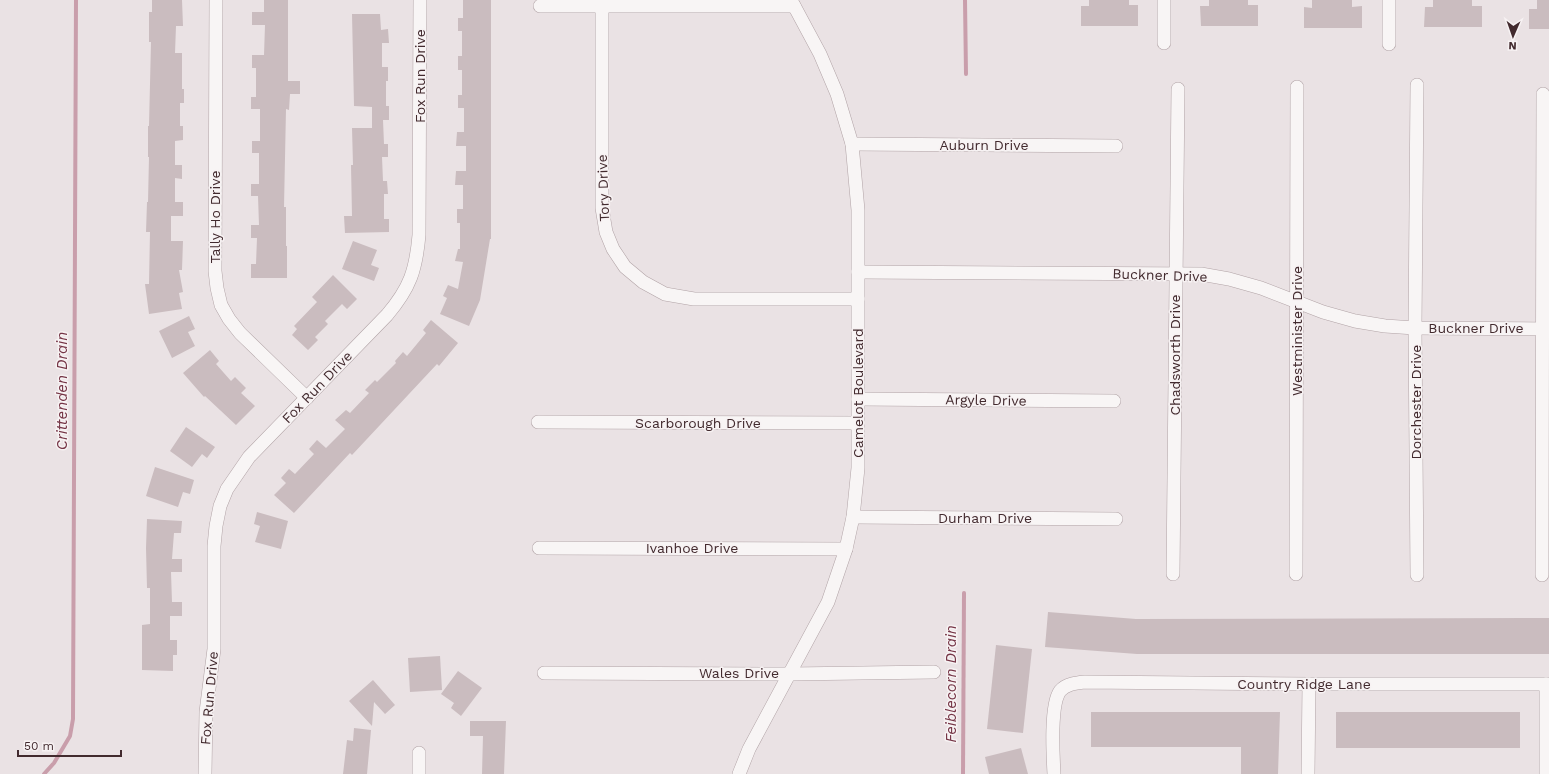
<svg xmlns="http://www.w3.org/2000/svg" width="1549" height="774" viewBox="0 0 1549 774" font-family="'Work Sans',sans-serif">
<style>
.lines{fill:none;stroke-linecap:round;stroke-linejoin:round}
.stream{stroke:#c99eab;stroke-width:4}
.building{fill:#cabcbf}
.street-casing{stroke:#b1a3a6;stroke-width:14}
.street{stroke:#f8f5f5;stroke-width:13}
.labels{text-anchor:middle;stroke-width:3;stroke-linejoin:round;paint-order:stroke}
.street-label{font-size:14px;fill:#422a2e;stroke:#f7f2f3}
.water-label{font-size:15px;font-style:italic;fill:#753546;stroke:#f7f2f3}
</style>
<rect width="100%" height="100%" fill="#eae2e4"/>
<g class="lines">
<g class="stream">
<path d="M965,0L966,74"/>
<path d="M44,774L54,763L70,736L73,719L76,0"/>
<path d="M963,774L964,593"/>
</g>
</g>
<g class="building">
<path d="M152,0H182L183,26H176L175,53H182V89H184V103H180V126H183V140L175,141V165H182V179L175,178V202H183V216H171V241H183L182,270H179L183,292L179,293L182,309L149,314L145,284H149L150,232H146L147,202H148L149,157H148V126H149L151,42H149V12H152Z"/>
<path d="M264,0H288V81H300V94H290L289,110L286,109L284,207H286V246H287V278H251V264H256L257,238H251V225H259L258,196H251V184H259V153H252V141H260V109H251V97H256V68H252V55H264L265,25H252V12H264Z"/>
<path d="M463,0H491V239H490L480,300L469,326L440,314L447,298L443,296L448,285L458,289L463,262L455,261L458,249H460V223H457V209H463V185H455L456,171H466V146H456L457,132H464V108H458V95H462V70H458V56H462V31H458V18H463Z"/>
<path d="M1089,0H1129V5H1138V26H1081V6H1089Z"/>
<path d="M1209,0H1248V5H1258V26H1201L1200,6H1209Z"/>
<path d="M1312,0H1352V7L1362,6V28H1304V7L1312,8Z"/>
<path d="M1433,0H1472V6H1482V27H1424L1425,7H1433Z"/>
<path d="M1537,0H1549V29H1529V9H1537Z"/>
<path d="M352,14H380L381,30L388,29L389,43H382V67H388V81H386V106H389V120H383L384,144H388V157H382L383,181H387L388,194H384V219H389V232L345,233L344,216H352L351,165H353L352,128H372V107L354,106Z"/>
<path d="M353,241L377,250L371,265L379,268L374,281L342,269Z"/>
<path d="M333,275L357,299L347,309L342,304L325,321L328,324L315,337L318,340L308,350L292,335L297,329L294,326L317,302L312,297Z"/>
<path d="M189,316L195,329L188,332L195,346L172,358L159,331Z"/>
<path d="M431,320L458,343L439,366L437,364L352,455L350,453L294,513L274,495L286,483L281,478L289,469L295,474L314,454L309,449L317,440L326,448L345,429L335,420L346,410L350,413L369,393L365,390L375,380L377,382L396,363L395,361L403,352L407,356L426,333L423,330Z"/>
<path d="M210,350L219,361L216,364L231,381L235,377L246,388L241,393L255,406L236,425L205,396L204,397L183,373Z"/>
<path d="M186,427L215,447L207,458L202,454L192,467L170,451Z"/>
<path d="M155,467L194,480L190,494L183,492L178,507L146,496Z"/>
<path d="M257,512L288,521L281,549L255,542L260,526L254,524Z"/>
<path d="M147,519L182,521L181,533H174L172,559H182V572H171L172,602H182V616H170V640H177V655H173V671L142,670V625L150,624V588H147L146,548Z"/>
<path d="M1048,612L1136,619L1549,618V654H1137L1045,647Z"/>
<path d="M996,645L1032,649L1023,733L987,729Z"/>
<path d="M440,656L442,690L410,692L408,658Z"/>
<path d="M458,671L482,688L461,716L451,708L454,703L441,694Z"/>
<path d="M373,680L395,705L385,714L374,702L372,726L349,701Z"/>
<path d="M1091,712H1280L1278,774H1241V747H1091Z"/>
<rect x="1336" y="712" width="184" height="36"/>
<path d="M470,721H506L504,774H482L483,736H470Z"/>
<path d="M354,728L371,730L367,774H343L347,740L353,741Z"/>
<path d="M1021,748L1028,774H989L985,757Z"/>
</g>
<g class="lines">
<g class="street-casing">
<g id="street">
<path d="M216,0L215,271L217,288L221,305L229,319L240,333L307,398"/>
<path d="M540,6H794"/>
<path d="M602,6V208L606,232L613,249L625,267L643,282L665,294L694,299H858"/>
<path d="M1164,43V0"/>
<path d="M1389,44V0"/>
<path d="M852,144L1116,146"/>
<path d="M858,272L1201,274L1229,279L1261,288L1323,312L1355,321L1385,326L1415,328L1549,329"/>
<path d="M858,399L1114,401"/>
<path d="M538,422L858,423"/>
<path d="M853,517L1116,519"/>
<path d="M539,548L846,549"/>
<path d="M1173,574L1178,89"/>
<path d="M1296,574L1297,87"/>
<path d="M1417,575L1415,328L1417,85"/>
<path d="M1542,575L1543,94"/>
<path d="M544,673L790,674L934,672"/>
<path d="M205,774L206,712L214,649V546L216,526L220,506L227,489L249,457L387,315C410,288 416,270 419,235L420,0"/>
<path d="M419,774V753"/>
<path d="M739,774L749,749L828,602L846,549L853,517L858,468V210L852,144L837,94L820,54L791,0"/>
<path d="M1054,774C1053,756 1050,705 1060,691C1066,684 1076,683 1085,682L1309,684H1549"/>
<path d="M1308,774L1309,684"/>
<path d="M1546,774V684"/>
</g>
</g>
<use href="#street" class="street"/>
</g>
<g class="labels">
<g class="street-label">
<text transform="translate(420 76) rotate(-90)" y="5">Fox Run Drive</text>
<text x="984" y="150">Auburn Drive</text>
<text transform="translate(603 188) rotate(-92)" y="5">Tory Drive</text>
<text transform="translate(215 217) rotate(-90)" y="5">Tally Ho Drive</text>
<text transform="translate(1160 275) rotate(2)" y="5">Buckner Drive</text>
<text x="1476" y="333">Buckner Drive</text>
<text transform="translate(1297 331) rotate(-90)" y="5">Westminister Drive</text>
<text transform="translate(1175 355) rotate(-90)" y="5">Chadsworth Drive</text>
<text transform="translate(317 387) rotate(-46)" y="5">Fox Run Drive</text>
<text transform="translate(858 393) rotate(-90)" y="5">Camelot Boulevard</text>
<text transform="translate(986 400) rotate(1)" y="5">Argyle Drive</text>
<text transform="translate(1416 402) rotate(-90)" y="5">Dorchester Drive</text>
<text x="698" y="428">Scarborough Drive</text>
<text x="985" y="523">Durham Drive</text>
<text x="692" y="553">Ivanhoe Drive</text>
<text x="739" y="678">Wales Drive</text>
<text x="1304" y="689">Country Ridge Lane</text>
<text transform="translate(209 698) rotate(-85)" y="5">Fox Run Drive</text>
</g>
<g class="water-label">
<text transform="translate(62 391) rotate(-90)" y="5">Crittenden Drain</text>
<text transform="translate(951 684) rotate(-90)" y="5">Feiblecorn Drain</text>
</g>
</g>
<g transform="translate(1513 36) rotate(182)" stroke="#f7f2f3" stroke-width="3" paint-order="stroke">
<path d="M0-3L7 15L0 10L-7 15Z" fill="#422a2e"/>
<text y="-6" font-size="11" font-weight="bold" text-anchor="middle" fill="#422a2e">N</text>
</g>
<path d="M18 750v6h103v-6" fill="none" stroke="#422a2e" stroke-width="2"/>
<text x="24" y="750" font-size="12" fill="#422a2e" stroke="#f7f2f3" stroke-width="3" paint-order="stroke">50 m</text>
</svg>
